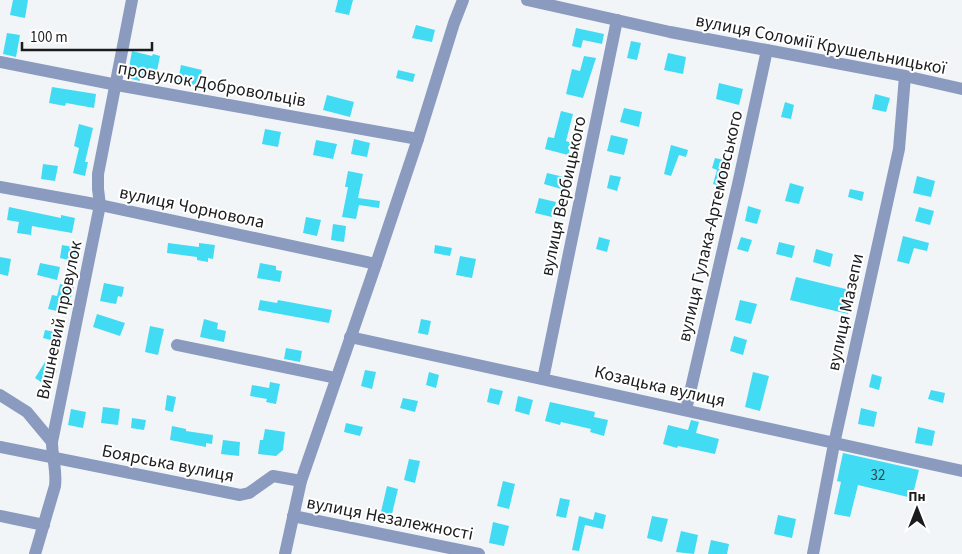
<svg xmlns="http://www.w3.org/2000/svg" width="962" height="554" viewBox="0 0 962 554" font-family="'Source Sans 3',sans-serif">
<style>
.building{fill:#42dbf4}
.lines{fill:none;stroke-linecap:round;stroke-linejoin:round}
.minor{stroke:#8b9bc0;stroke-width:12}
.labels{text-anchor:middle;stroke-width:4;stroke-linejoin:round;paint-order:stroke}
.number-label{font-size:15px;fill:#254c53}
.street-label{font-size:18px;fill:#1b1c1d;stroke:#fff}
</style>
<rect width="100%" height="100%" fill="#f2f5f7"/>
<g class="building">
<path d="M13,0H28L25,18L10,15Z"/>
<path d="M338,0H353L349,15L335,12Z"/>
<path d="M416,25L435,30L432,42L412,38Z"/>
<path d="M576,28L604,34L602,44L583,40L581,48L572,46Z"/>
<path d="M7,33L20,35L16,57L3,54Z"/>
<path d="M631,41L641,43L637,60L627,58Z"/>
<path d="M132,51L152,56L153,54L160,56L155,81L140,78V81L127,78Z"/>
<path d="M668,53L686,57L683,74L664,70Z"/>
<path d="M584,56L596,58L583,98L566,94L572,69L580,71Z"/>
<path d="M181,65L202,70L198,86L178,81Z"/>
<path d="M398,70L415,74L413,82L396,78Z"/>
<path d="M719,83L743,89L739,105L716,99Z"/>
<path d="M52,87L96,94L94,108L66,103L65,106L49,103Z"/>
<path d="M875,94L890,98L886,112L872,109Z"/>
<path d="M327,95L354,102L350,117L323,110Z"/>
<path d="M785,102L794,105L791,119L781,117Z"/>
<path d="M624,108L642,112L639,127L620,122Z"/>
<path d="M561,111L573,114L566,141L572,143L568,155L545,149L548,137L554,138Z"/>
<path d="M79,124L93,128L85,162H88L85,176L73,173L79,148L74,146Z"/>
<path d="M265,129L281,132L278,147L262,144Z"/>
<path d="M611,135L628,139L624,155L607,151Z"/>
<path d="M354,139L370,143L367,157L351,154Z"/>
<path d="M316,140L337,144L333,159L313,155Z"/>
<path d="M671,145L688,150L686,157L679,155L671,176L664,174Z"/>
<path d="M715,158L728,161L721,186L713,184L717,170L712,168Z"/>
<path d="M43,164L58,166L55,181L41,179Z"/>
<path d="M348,171L363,174L358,198L380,201L379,208L359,205L356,219L342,217L348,187H345Z"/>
<path d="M547,173L564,177L561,189L544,184Z"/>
<path d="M610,175L621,177L617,191L607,188Z"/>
<path d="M917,176L935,181L931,197L913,193Z"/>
<path d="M790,183L804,187L799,204L785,201Z"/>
<path d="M850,189L864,192L862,201L848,197Z"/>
<path d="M539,198L556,202L552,217L535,213Z"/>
<path d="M748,206L761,210L757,224L745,221Z"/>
<path d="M9,207L61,218V215L75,218L72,233L32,226L31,235L17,233L19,222L7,220Z"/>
<path d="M919,207L934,211L930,225L915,221Z"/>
<path d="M306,217L321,220L317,236L303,233Z"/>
<path d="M333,224L346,226L344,242L331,240Z"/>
<path d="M903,236L929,243L927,251L914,248L909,264L897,261Z"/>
<path d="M599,237L610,240L607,252L596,249Z"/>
<path d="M741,237L752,240L748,252L737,249Z"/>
<path d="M779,242L795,246L792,258L776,254Z"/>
<path d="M168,243L199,247V243L215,245L213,259L208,258V262L197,260V257L167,253Z"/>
<path d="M62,245L79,248L77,258L74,257L73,261L60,258Z"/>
<path d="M435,245L452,248L450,256L434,253Z"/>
<path d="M816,249L833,254L830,267L813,262Z"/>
<path d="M460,256L476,259L472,278L456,275Z"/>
<path d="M0,257L11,259L8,276L0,274Z"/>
<path d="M40,263L60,267L57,280L37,275Z"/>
<path d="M260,263L276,266V270L282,271L280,282L257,278Z"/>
<path d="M796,277L854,291L848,314L790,300Z"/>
<path d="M104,283L124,287L122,297L118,296L116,304L100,301Z"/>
<path d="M60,284L74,287L66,313L48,309L52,295L57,296Z"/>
<path d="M260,300L277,303L278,300L332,310L329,323L258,310Z"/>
<path d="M740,300L757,304L751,324L735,320Z"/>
<path d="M97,314L125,323L120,336L93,327Z"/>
<path d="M204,319L218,323L217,329L226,331L224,342L200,337Z"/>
<path d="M421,319L431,321L428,335L418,333Z"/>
<path d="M150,326L164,329L158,355L145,352Z"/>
<path d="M45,330L60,333L58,342L43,338Z"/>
<path d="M734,336L747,340L743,355L730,351Z"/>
<path d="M286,348L302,351L300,362L284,359Z"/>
<path d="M45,362L57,371L47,386L35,378Z"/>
<path d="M365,370L376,372L372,389L361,386Z"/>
<path d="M429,372L439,375L436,388L426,385Z"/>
<path d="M753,372L769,376L760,411L745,407Z"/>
<path d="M872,374L882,377L879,390L869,387Z"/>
<path d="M270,382L280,384L276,404L266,402L267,399L250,396L252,385L269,388Z"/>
<path d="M490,388L503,391L499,405L487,402Z"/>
<path d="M931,390L945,393L943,403L928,399Z"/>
<path d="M167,395L176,397L173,412L165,410Z"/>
<path d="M518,396L533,400L529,415L515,411Z"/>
<path d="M403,398L418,401L415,412L400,408Z"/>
<path d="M550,402L595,412L594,417L608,420L604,436L590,432L591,429L561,422L560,425L545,421Z"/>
<path d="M103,407L120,409L118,425L101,423Z"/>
<path d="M861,408L877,412L874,427L858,424Z"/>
<path d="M71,409L86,412L83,428L68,425Z"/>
<path d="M132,418L146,420L144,430L131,428Z"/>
<path d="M691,420L699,422L696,433L719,439L715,454L692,449L678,446L677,448L663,444L668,425L688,430Z"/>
<path d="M346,423L363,427L360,436L344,432Z"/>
<path d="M172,426L186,429V431L213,435L212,444L206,443V447L170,440Z"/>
<path d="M918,427L935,431L932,446L915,443Z"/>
<path d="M265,429L285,432L283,450L276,456L258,454L260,440H263Z"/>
<path d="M223,440L240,442L239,456L221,454Z"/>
<path d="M843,453L919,470L912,498L858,485L850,517L834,514L841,482L837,481Z"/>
<path d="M409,459L420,461L415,483L404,480Z"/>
<path d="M503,481L515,484L509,509L497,506Z"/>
<path d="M387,486L398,489L391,518L380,516Z"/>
<path d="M560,498L570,500L566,518L556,516Z"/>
<path d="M595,512L606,515L603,529L585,525L579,551L572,550L579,516L593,520Z"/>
<path d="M778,515L796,519L792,538L774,534Z"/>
<path d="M652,516L668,519L662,542L647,538Z"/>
<path d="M493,522L509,526L504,546L489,543Z"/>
<path d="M681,531L698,535L694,554L676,552Z"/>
<path d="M711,540L729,544L727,554H708Z"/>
</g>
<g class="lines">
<g class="minor">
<path d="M527,0L670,32L905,76L962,89"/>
<path d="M0,62L117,85L418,139"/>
<path d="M0,187L100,205L376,264"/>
<path d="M350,337L962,471"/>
<path d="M177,345L336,378"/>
<path d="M543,379L617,20"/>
<path d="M0,395L27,412L52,442"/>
<path d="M686,410L738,184L767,50"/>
<path d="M0,447L240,495L249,493L273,476L301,481"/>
<path d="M0,516L44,525"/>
<path d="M293,516L479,554"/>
<path d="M35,554L55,486C57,471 52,457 52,442L100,205L98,189V174L132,0"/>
<path d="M285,554L301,481L376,264L418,139L454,23L463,0"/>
<path d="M813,554L834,444L899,149L905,76"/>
</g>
</g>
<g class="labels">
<g class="number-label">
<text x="878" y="480">32</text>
</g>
<g class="street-label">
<text transform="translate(821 44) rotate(11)" y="6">вулиця Соломії Крушельницької</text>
<text transform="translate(212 84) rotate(10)" y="6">провулок Добровольців</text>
<text transform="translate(563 196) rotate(-78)" y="6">вулиця Вербицького</text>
<text transform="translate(192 207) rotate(12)" y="6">вулиця Чорновола</text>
<text transform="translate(710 226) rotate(-77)" y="6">вулиця Гулака-Артемовського</text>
<text transform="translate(845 312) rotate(-78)" y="6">вулиця Мазепи</text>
<text transform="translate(59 320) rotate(-78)" y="6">Вишневий провулок</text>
<text transform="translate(660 386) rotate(13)" y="6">Козацька вулиця</text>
<text transform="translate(168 463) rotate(11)" y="6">Боярська вулиця</text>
<text transform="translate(390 518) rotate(11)" y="6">вулиця Незалежності</text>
</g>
</g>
<g transform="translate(917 509)" stroke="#ffffff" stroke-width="4" paint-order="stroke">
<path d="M0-4L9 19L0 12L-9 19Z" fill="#1b1c1d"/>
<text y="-8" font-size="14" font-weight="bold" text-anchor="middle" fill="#1b1c1d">Пн</text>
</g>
<path d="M22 42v8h130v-8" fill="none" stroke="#1b1c1d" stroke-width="2.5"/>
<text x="30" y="42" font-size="15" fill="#1b1c1d" stroke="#ffffff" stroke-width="4" paint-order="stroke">100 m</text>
</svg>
